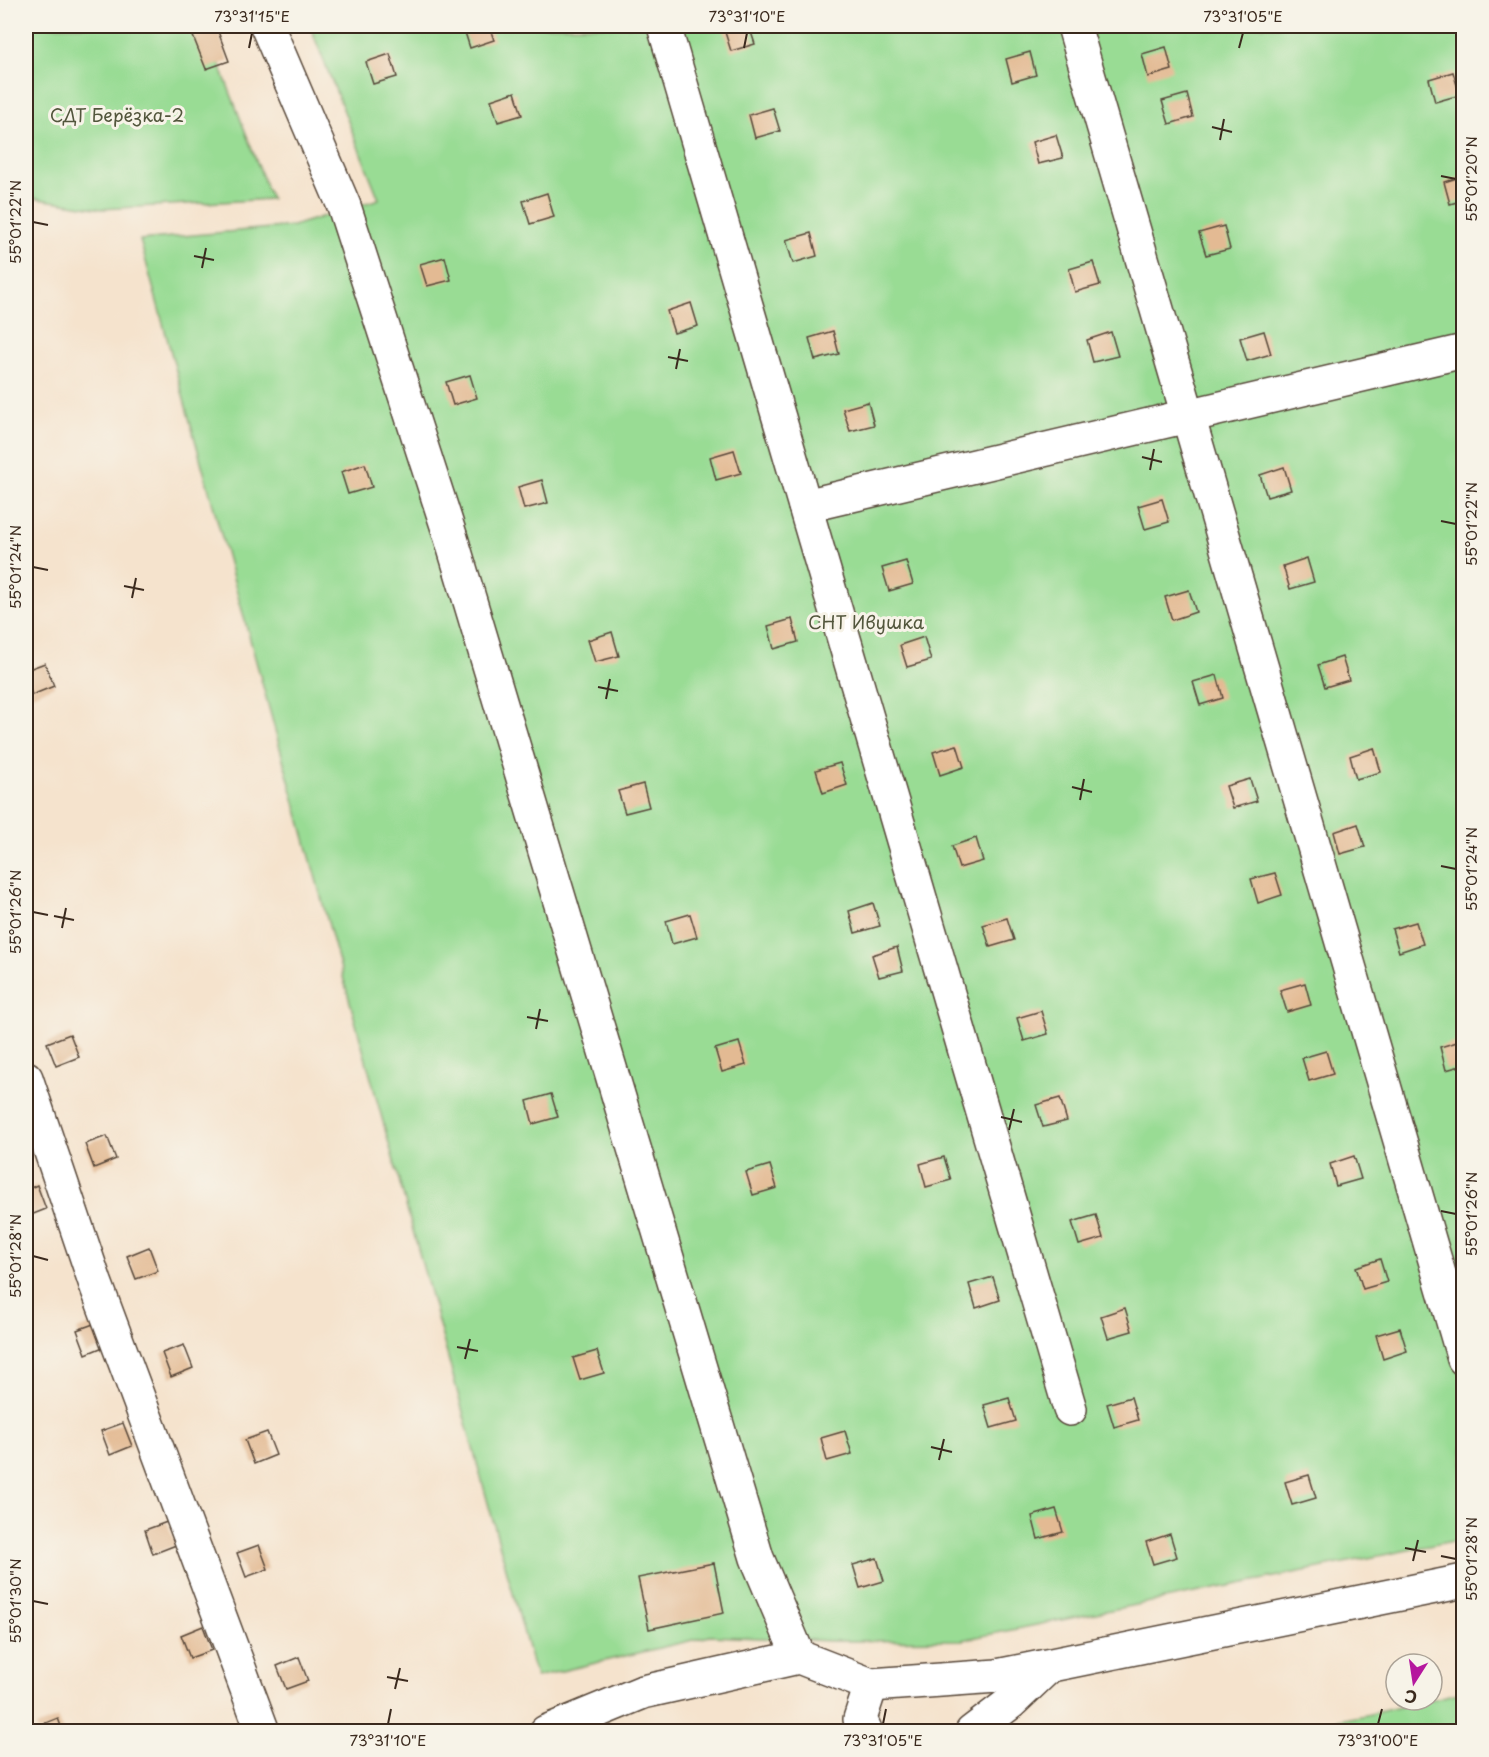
<svg xmlns="http://www.w3.org/2000/svg" width="1489" height="1757" viewBox="0 0 1489 1757" font-family="'Playpen Sans',sans-serif">
<style>
.green{fill:#99dc94;stroke:#6a8359;stroke-width:1.5}
.building{fill:#e3ba93}
.lines{fill:none;stroke-linecap:round;stroke-linejoin:round}
.minor-casing{stroke:#574638;stroke-width:36}
.minor{stroke:#fff;stroke-width:33}
.ticks{fill:none;stroke:#3b2a1e;stroke-width:2}
.labels{text-anchor:middle;stroke-width:6;stroke-linejoin:round;paint-order:stroke}
.park-label{font-size:18px;fill:#52563c;stroke:#f7f3e8}
.neatline{fill:none;stroke:#3b2a1e;stroke-width:2}
.ticks-label{font-size:15px;text-anchor:middle;fill:#3b2a1e}
</style>
<rect width="100%" height="100%" fill="#f7f3e8"/>
<filter id="ink" filterUnits="userSpaceOnUse"><feTurbulence type="fractalNoise" baseFrequency=".0167" numOctaves="2"/><feDisplacementMap in="SourceGraphic" scale="12" xChannelSelector="R" yChannelSelector="G"/><feConvolveMatrix kernelMatrix="1 2 1 2 8 2 1 2 1" color-interpolation-filters="sRGB"/></filter>
<filter id="wash" filterUnits="userSpaceOnUse"><feTurbulence type="fractalNoise" baseFrequency=".008" numOctaves="4" result="noise"/><feDisplacementMap in="SourceGraphic" scale="24" xChannelSelector="R" yChannelSelector="G"/><feGaussianBlur stdDeviation="1.35" result="paint"/><feColorMatrix in="noise" values="0 0 0 0 0 0 0 0 0 0 0 0 0 0 0 0 0 1.4 0 .05"/><feComposite in="paint" operator="in"/></filter>
<g filter="url(#wash)">
<rect width="100%" height="100%" fill="#f5e3cd"/>
<g class="green">
<path d="M26,26H205L271,199L102,209L26,197Z"/>
<path d="M310,26H1463V1539L962,1640L834,1641L710,1636L536,1677L140,240L293,226L379,199Z"/>
<path d="M1463,1692V1731H1279L1366,1715Z"/>
</g>
<g id="blocks">
<g class="building">
<path d="M189,26H216L229,61L206,69Z"/>
<path d="M463,26H489L494,40L470,48Z"/>
<path d="M735,26H749L755,44L731,51L724,29Z"/>
<path d="M1166,47L1172,70L1148,77L1142,54Z"/>
<path d="M1030,52L1036,75L1012,82L1006,59Z"/>
<path d="M390,54L397,77L373,84L366,62Z"/>
<path d="M1453,72L1460,95L1435,102L1429,79Z"/>
<path d="M515,92L522,115L498,122L491,100Z"/>
<path d="M1187,94L1193,117L1169,124L1162,101Z"/>
<path d="M773,108L780,131L755,138L749,115Z"/>
<path d="M1056,135L1063,158L1038,164L1032,142Z"/>
<path d="M1464,176V200L1450,204L1444,182Z"/>
<path d="M547,193L554,217L530,224L523,201Z"/>
<path d="M1224,226L1230,249L1206,255L1199,233Z"/>
<path d="M811,233L817,256L793,263L786,240Z"/>
<path d="M445,257L451,280L427,286L420,264Z"/>
<path d="M1093,262L1100,285L1075,292L1069,269Z"/>
<path d="M691,303L698,326L674,333L667,311Z"/>
<path d="M833,331L839,354L815,360L809,338Z"/>
<path d="M1264,331L1271,354L1247,361L1240,338Z"/>
<path d="M1111,332L1118,356L1093,362L1087,340Z"/>
<path d="M470,375L477,398L453,405L446,382Z"/>
<path d="M868,402L874,425L850,431L843,409Z"/>
<path d="M734,450L741,473L716,480L710,457Z"/>
<path d="M365,464L372,487L348,494L341,472Z"/>
<path d="M1284,467L1291,490L1267,497L1260,475Z"/>
<path d="M542,480L548,503L524,509L518,487Z"/>
<path d="M1162,499L1169,522L1145,529L1138,506Z"/>
<path d="M1307,558L1314,582L1290,589L1283,566Z"/>
<path d="M906,561L913,584L889,591L882,568Z"/>
<path d="M1189,590L1196,612L1172,620L1165,597Z"/>
<path d="M792,619L798,642L774,649L768,626Z"/>
<path d="M612,632L619,656L595,662L588,640Z"/>
<path d="M924,637L931,660L907,667L900,645Z"/>
<path d="M1342,657L1349,680L1325,687L1318,665Z"/>
<path d="M45,663L54,686L32,695L26,678V670Z"/>
<path d="M1217,675L1223,698L1200,705L1193,682Z"/>
<path d="M957,745L964,767L940,775L933,752Z"/>
<path d="M1374,748L1381,772L1356,779L1350,756Z"/>
<path d="M840,763L847,785L823,793L816,770Z"/>
<path d="M1250,779L1257,801L1233,808L1226,786Z"/>
<path d="M643,784L649,807L625,813L618,791Z"/>
<path d="M1358,824L1365,847L1340,854L1334,832Z"/>
<path d="M976,838L983,861L959,868L952,846Z"/>
<path d="M1275,873L1282,895L1258,903L1251,879Z"/>
<path d="M873,903L880,926L855,933L849,911Z"/>
<path d="M26,911L32,926L26,929Z"/>
<path d="M690,914L697,937L672,944L666,921Z"/>
<path d="M1007,918L1014,940L990,947L983,925Z"/>
<path d="M1416,922L1423,944L1399,952L1392,929Z"/>
<path d="M897,947L903,971L879,977L872,955Z"/>
<path d="M1305,983L1311,1005L1287,1012L1280,990Z"/>
<path d="M1041,1011L1048,1034L1024,1041L1017,1018Z"/>
<path d="M70,1034L79,1057L56,1066L47,1043Z"/>
<path d="M1464,1040V1065L1446,1070L1440,1047Z"/>
<path d="M739,1042L746,1065L722,1072L715,1049Z"/>
<path d="M1326,1051L1333,1074L1309,1081L1302,1058Z"/>
<path d="M551,1094L558,1117L533,1124L527,1101Z"/>
<path d="M1060,1098L1067,1121L1043,1127L1036,1105Z"/>
<path d="M107,1136L116,1159L94,1168L85,1144Z"/>
<path d="M1354,1156L1361,1179L1336,1186L1330,1164Z"/>
<path d="M944,1157L951,1180L926,1187L920,1164Z"/>
<path d="M770,1165L777,1188L753,1195L746,1172Z"/>
<path d="M37,1185L46,1209L26,1217V1190Z"/>
<path d="M1096,1215L1103,1238L1079,1245L1072,1222Z"/>
<path d="M149,1247L158,1271L136,1279L127,1256Z"/>
<path d="M1380,1259L1387,1282L1363,1289L1356,1267Z"/>
<path d="M993,1277L1000,1300L976,1308L969,1284Z"/>
<path d="M1125,1308L1132,1331L1108,1338L1101,1316Z"/>
<path d="M99,1322L108,1345L86,1354L77,1330Z"/>
<path d="M1400,1328L1407,1351L1383,1359L1376,1335Z"/>
<path d="M184,1345L193,1368L171,1377L162,1353Z"/>
<path d="M597,1351L604,1373L580,1380L573,1358Z"/>
<path d="M1131,1397L1138,1420L1114,1427L1107,1404Z"/>
<path d="M1009,1398L1016,1421L991,1428L984,1405Z"/>
<path d="M123,1423L132,1446L110,1455L101,1431Z"/>
<path d="M845,1431L852,1454L827,1461L821,1438Z"/>
<path d="M267,1432L276,1455L254,1464L245,1440Z"/>
<path d="M1309,1475L1316,1498L1292,1505L1285,1482Z"/>
<path d="M1056,1509L1063,1532L1038,1539L1032,1516Z"/>
<path d="M167,1522L176,1545L153,1554L145,1530Z"/>
<path d="M1170,1534L1177,1557L1153,1564L1146,1542Z"/>
<path d="M259,1545L268,1569L246,1577L237,1553Z"/>
<path d="M877,1558L884,1581L860,1588L853,1565Z"/>
<path d="M714,1563L724,1613L649,1629L638,1578Z"/>
<path d="M203,1626L212,1650L190,1658L181,1635Z"/>
<path d="M299,1657L308,1681L286,1689L277,1666Z"/>
<path d="M58,1718L63,1732H38L36,1727Z"/>
</g>
</g>
</g>
<g filter="url(#ink)">
<use href="#blocks" fill-opacity="0" stroke="#574638" stroke-width="1.5"/>
<g class="lines">
<g class="minor-casing">
<g id="minor">
<path d="M267,26L344,206L451,538L757,1558L799,1657"/>
<path d="M664,26L1070,1409"/>
<path d="M1074,26L1464,1359"/>
<path d="M805,506L1464,351"/>
<path d="M26,1078L95,1282L263,1732"/>
<path d="M546,1732L643,1692L799,1657L871,1685L997,1676L1464,1581"/>
<path d="M866,1732L860,1719L871,1685"/>
<path d="M972,1732L1010,1703L1048,1667"/>
</g>
</g>
<use href="#minor" class="minor"/>
</g>
</g>
<path class="ticks" d="M249,48L252,33M744,48L747,33M1239,48L1243,33M1212,127L1232,132M1220,140L1224,119M1441,176L1456,179M33,222L48,225M194,256L214,260M202,268L206,248M668,357L688,361M676,369L680,349M1142,457L1162,462M1150,470L1154,449M1441,521L1456,524M33,567L48,570M124,586L144,590M132,598L136,578M598,687L618,691M606,699L610,679M1072,787L1092,792M1080,800L1084,779M1441,866L1456,869M33,912L48,915M54,916L74,920M62,928L66,908M527,1017L548,1021M536,1029L540,1009M1001,1117L1022,1122M1009,1130L1014,1109M1441,1211L1456,1214M33,1256L48,1260M457,1347L478,1351M465,1359L470,1339M931,1447L952,1452M939,1460L944,1439M1405,1548L1426,1552M1441,1556L1456,1559M1413,1561L1418,1540M33,1601L48,1604M387,1677L408,1681M395,1689L400,1668M388,1724L391,1709M883,1724L886,1709M1378,1724L1382,1709"/>
<g class="labels">
<g class="park-label">
<text x="117" y="122">СДТ Берёзка-2</text>
<text x="866" y="629">СНТ Ивушка</text>
</g>
</g>
<rect width="1489" height="1757" fill="none" stroke="#f7f3e8" stroke-width="66"/>
<g transform="translate(1414 1682) rotate(192)"><circle r="28" fill="#f7f3e8" stroke="#aca397" stroke-width="1.5"/>
<path d="M0-4.5L10 22L0 15L-10 22Z" fill="#b5179e"/>
<text y="-9" font-size="16" font-weight="bold" text-anchor="middle" fill="#3b2a1e">С</text>
</g>
<rect x="33" y="33" width="1423" height="1691" class="neatline"/>
<g class="ticks-label">
<text x="252" y="22">73°31'15"E</text>
<text x="747" y="22">73°31'10"E</text>
<text x="1243" y="22">73°31'05"E</text>
<text transform="translate(1472 179) rotate(-90)" y="5">55°01'20"N</text>
<text transform="translate(16 222) rotate(-90)" y="5">55°01'22"N</text>
<text transform="translate(1472 524) rotate(-90)" y="5">55°01'22"N</text>
<text transform="translate(16 567) rotate(-90)" y="5">55°01'24"N</text>
<text transform="translate(1472 869) rotate(-90)" y="5">55°01'24"N</text>
<text transform="translate(16 912) rotate(-90)" y="5">55°01'26"N</text>
<text transform="translate(1472 1214) rotate(-90)" y="5">55°01'26"N</text>
<text transform="translate(16 1256) rotate(-90)" y="5">55°01'28"N</text>
<text transform="translate(1472 1559) rotate(-90)" y="5">55°01'28"N</text>
<text transform="translate(16 1601) rotate(-90)" y="5">55°01'30"N</text>
<text x="388" y="1746">73°31'10"E</text>
<text x="883" y="1746">73°31'05"E</text>
<text x="1378" y="1746">73°31'00"E</text>
</g>
</svg>
